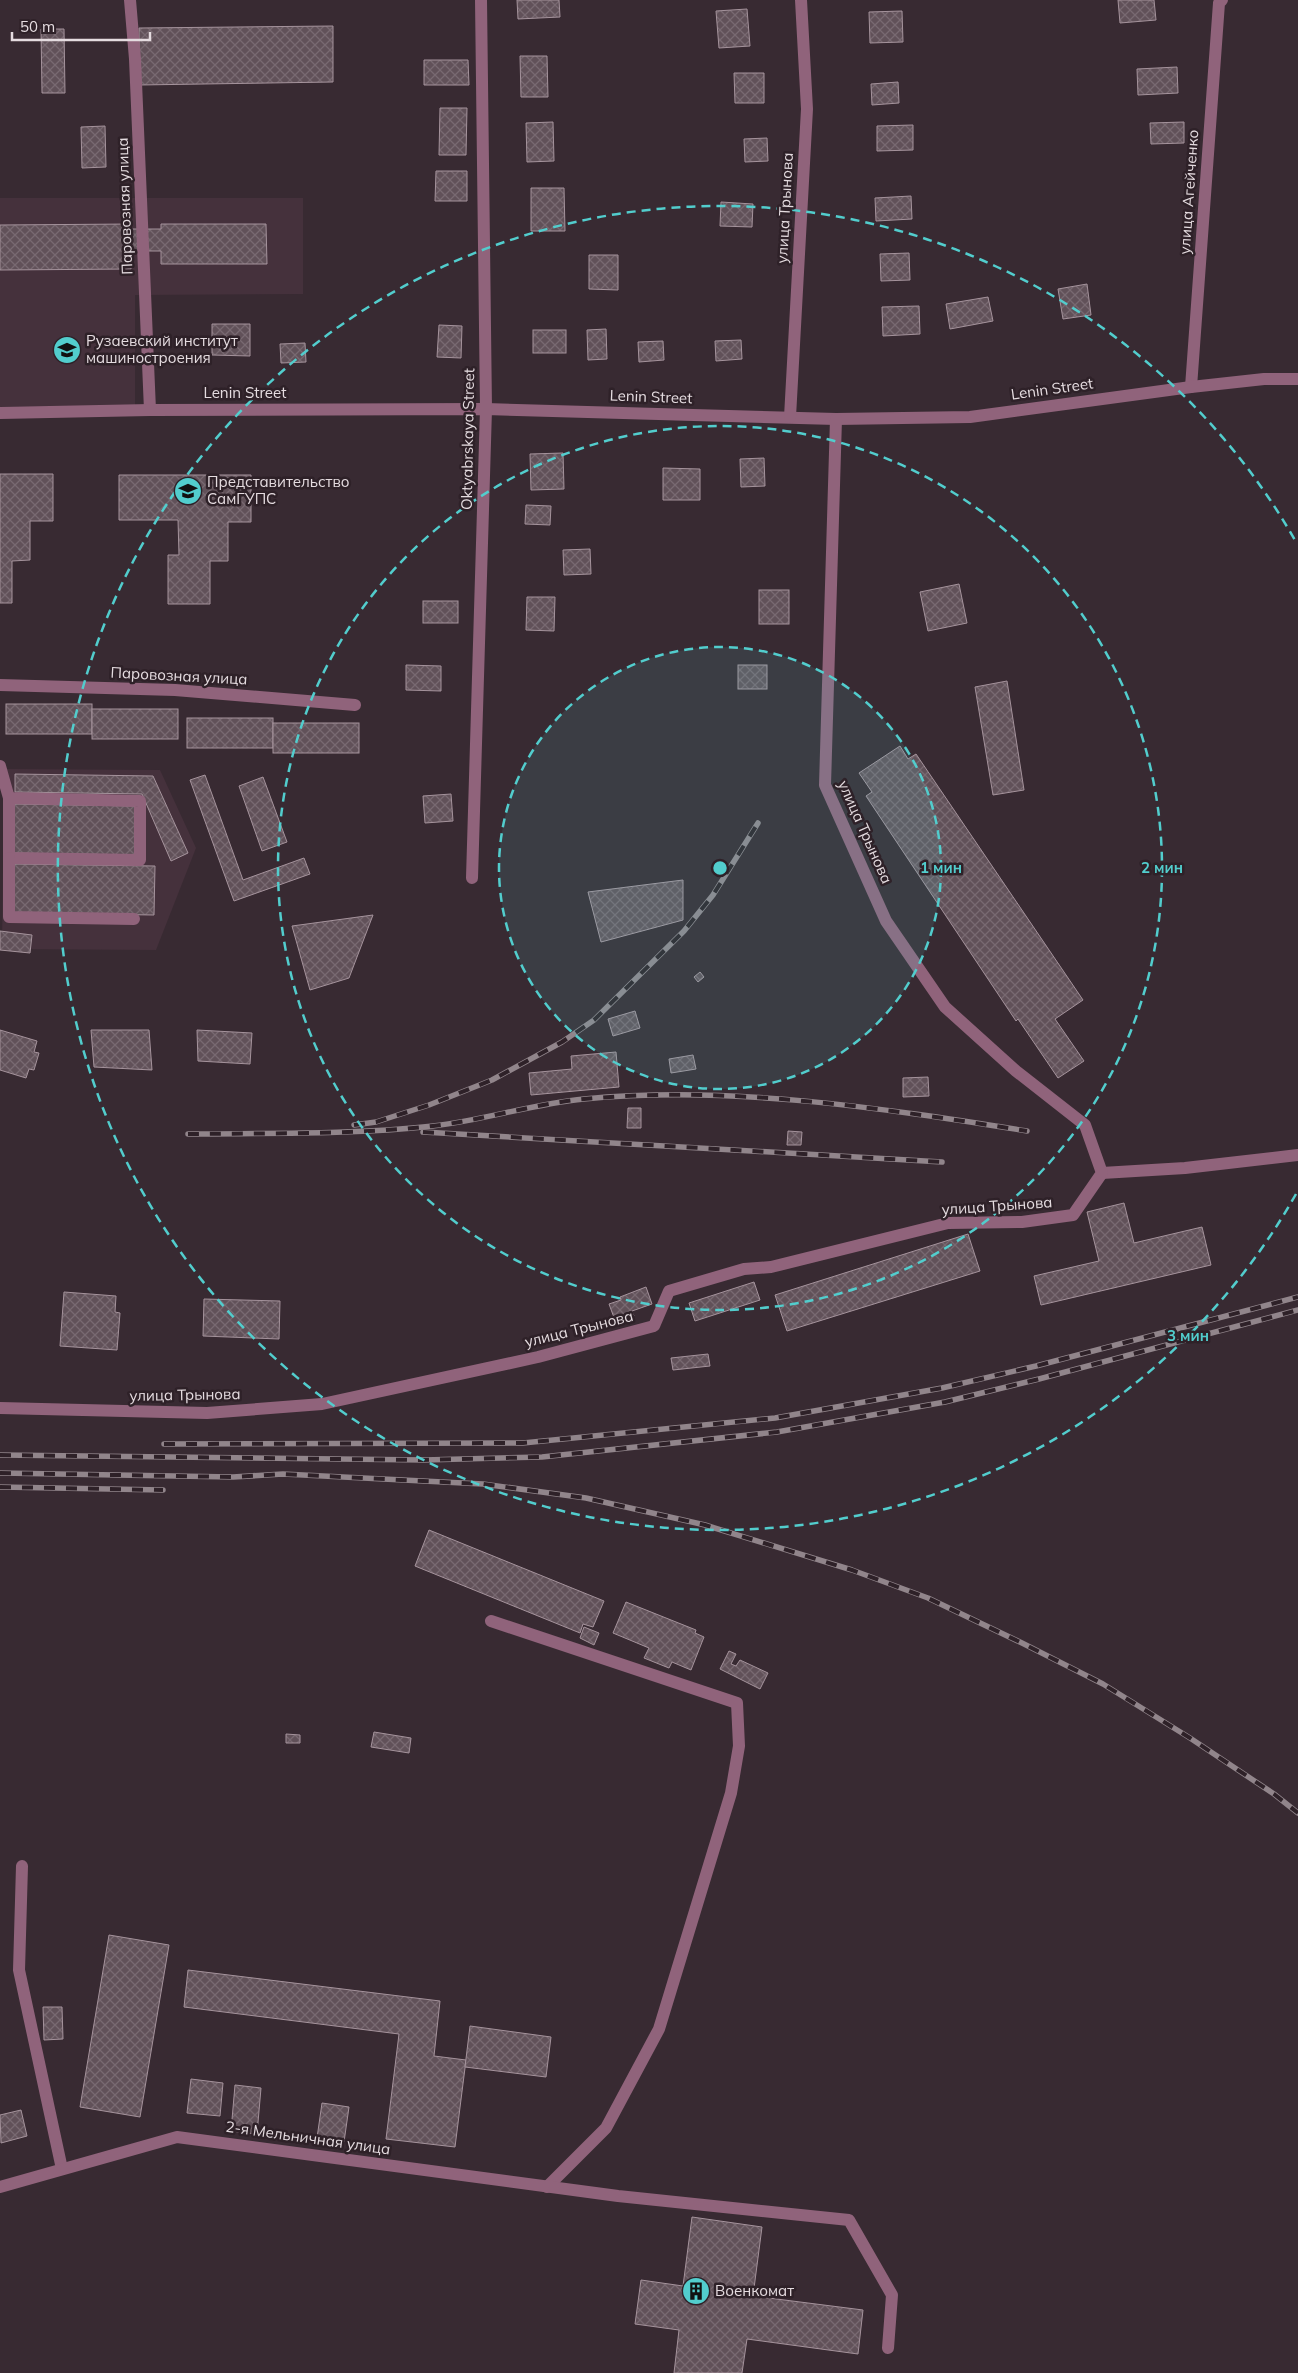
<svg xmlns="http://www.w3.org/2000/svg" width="1298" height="2373" viewBox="0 0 1298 2373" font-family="Mulish,sans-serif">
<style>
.built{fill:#45313c}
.building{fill:url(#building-cross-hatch);stroke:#a5939c}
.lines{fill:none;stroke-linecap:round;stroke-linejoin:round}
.minor{stroke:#90637b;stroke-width:12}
.rail-casing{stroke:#91858b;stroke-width:5.5}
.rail{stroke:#2e2128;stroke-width:4;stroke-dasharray:11;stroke-linecap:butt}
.ring{fill:none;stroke:#52cdcd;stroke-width:2.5;stroke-dasharray:9 6}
.labels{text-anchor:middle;stroke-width:5;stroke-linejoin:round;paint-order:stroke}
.street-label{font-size:15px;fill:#e5dce0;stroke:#2e2128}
.poi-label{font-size:15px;fill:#e5dce0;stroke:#2e2128;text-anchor:start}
.centre{fill:#52cdcd;stroke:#2e2128;stroke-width:2.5}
.ring-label{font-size:15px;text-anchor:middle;font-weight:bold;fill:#52cdcd;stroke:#2e2128;stroke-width:5;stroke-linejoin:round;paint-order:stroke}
</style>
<defs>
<pattern id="building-cross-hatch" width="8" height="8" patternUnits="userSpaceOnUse" patternTransform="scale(1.25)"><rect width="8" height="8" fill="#615159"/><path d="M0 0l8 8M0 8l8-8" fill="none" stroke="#786971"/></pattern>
</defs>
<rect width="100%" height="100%" fill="#382a32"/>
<g class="built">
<path d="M0,198H303V294L135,295V406L0,407Z"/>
<path d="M4,769L160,770L196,848L156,950L2,949Z"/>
</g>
<g class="building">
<path d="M517,0H559L560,17L518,19Z"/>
<path d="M1118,0H1154L1156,20L1120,23Z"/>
<path d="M747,9L750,46L719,48L716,11Z"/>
<path d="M902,11L903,42L870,43L869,12Z"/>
<path d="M333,26V82L139,85V28Z"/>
<path d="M41,29H64L65,93H42Z"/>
<path d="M520,56H547L548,97H521Z"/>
<path d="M424,60H468L469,85H424Z"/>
<path d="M1177,67L1178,93L1138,95L1137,69Z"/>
<path d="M734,73H764V103H735Z"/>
<path d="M898,82L899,103L872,105L871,84Z"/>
<path d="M440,108H467L466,155H439Z"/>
<path d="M553,122L554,161L527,162L526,123Z"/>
<path d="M1184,122V143L1151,144L1150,123Z"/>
<path d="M913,125V150L877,151V126Z"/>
<path d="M105,126L106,167L82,168L81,127Z"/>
<path d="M767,138L768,161L745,162L744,139Z"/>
<path d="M436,171H467V201H435Z"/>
<path d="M531,188H564L565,231H531Z"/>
<path d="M911,196L912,219L876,221L875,198Z"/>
<path d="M721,202L753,204L752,227L720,226Z"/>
<path d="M130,224V229H161V224H266L267,264H161V251H131V269L0,270V225Z"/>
<path d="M909,253L910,280L881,281L880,254Z"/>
<path d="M589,255H618V290L589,289Z"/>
<path d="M1087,284L1091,315L1063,319L1058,289Z"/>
<path d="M988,297L993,321L950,329L946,304Z"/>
<path d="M919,306L920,334L883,336L882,307Z"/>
<path d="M212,324H250V356L212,355Z"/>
<path d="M439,325L462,326L461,358L437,357Z"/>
<path d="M606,329L607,359L588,360L587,330Z"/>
<rect x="533" y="330" width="33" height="23"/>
<path d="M741,340L742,359L716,361L715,341Z"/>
<path d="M663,341L664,360L639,362L638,342Z"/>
<path d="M305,343L306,362L281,363L280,344Z"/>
<path d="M563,453L564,489L531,490L530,454Z"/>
<path d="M764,458L765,486L741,487L740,459Z"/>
<path d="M663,468L700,469V500H663Z"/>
<path d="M0,474H53V521H30V560L12,561V603H0Z"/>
<path d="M119,475H251V522H228V561H210V604H168V555H179L178,520H119Z"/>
<path d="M526,505L551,506L550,525L525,524Z"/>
<path d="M590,549L591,574L564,575L563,550Z"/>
<path d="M959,584L967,623L928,631L920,592Z"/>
<rect x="759" y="590" width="30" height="34"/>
<path d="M527,597H555L554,631L526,630Z"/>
<rect x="423" y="601" width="35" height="22"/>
<path d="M406,665L441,666V691L406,690Z"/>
<rect x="738" y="665" width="29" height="24"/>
<path d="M1007,681L1024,790L993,795L975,687Z"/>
<rect x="6" y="704" width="86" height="30"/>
<rect x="92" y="709" width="86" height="30"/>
<rect x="187" y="718" width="86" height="30"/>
<rect x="273" y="723" width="86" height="30"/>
<path d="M900,746L908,759L916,754L1083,1000L1055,1019L1084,1061L1058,1078L1018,1019L1016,1021L866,796L872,792L859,773Z"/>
<path d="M15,774L153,776L188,853L171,861L142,794L15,792Z"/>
<path d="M205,775L243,880L304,858L310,874L234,901L190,780Z"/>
<path d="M263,777L287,842L262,851L239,786Z"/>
<path d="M451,794L453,821L425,823L423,796Z"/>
<path d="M14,804L135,806V855L13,853Z"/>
<path d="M14,864L155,866L154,915L13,913Z"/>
<path d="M683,880V920L601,942L588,892Z"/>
<path d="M373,915L349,978L310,990L292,926Z"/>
<path d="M0,931L32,935L30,953L0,950Z"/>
<path d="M700,972L704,977L698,982L694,977Z"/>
<path d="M635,1011L640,1028L613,1036L608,1019Z"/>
<path d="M0,1030L37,1041L34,1052L39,1053L34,1070L29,1069L26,1078L0,1070Z"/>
<path d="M91,1030H149L152,1070L94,1067Z"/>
<path d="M197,1030L252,1033L250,1064L198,1061Z"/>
<path d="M616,1052L619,1087L531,1095L529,1073L572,1069L571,1056Z"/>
<path d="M693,1055L696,1069L671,1073L669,1059Z"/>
<path d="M928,1077L929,1096L903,1097V1078Z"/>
<path d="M628,1108H641V1128H627Z"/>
<path d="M788,1131L802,1132L801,1145H787Z"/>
<path d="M1124,1203L1134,1243L1202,1227L1211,1265L1041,1305L1034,1276L1099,1261L1087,1212Z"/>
<path d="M968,1234L980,1271L787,1331L775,1295Z"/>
<path d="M754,1282L760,1300L695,1321L689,1303Z"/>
<path d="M646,1287L652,1304L632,1311L634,1316L616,1323L609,1304L621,1300L620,1297Z"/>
<path d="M64,1292L116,1296L115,1312L120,1313L117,1350L60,1346Z"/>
<path d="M204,1299L280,1301L279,1339L203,1336Z"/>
<path d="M708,1354L710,1366L673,1370L671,1358Z"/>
<path d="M429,1530L604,1601L593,1627L583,1624L580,1633L415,1566Z"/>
<path d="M626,1602L696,1630L695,1633L704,1637L691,1670L672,1662L669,1668L644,1658L649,1648L613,1633Z"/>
<path d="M584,1627L599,1633L594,1645L580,1638Z"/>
<path d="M729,1651L736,1654L731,1664L736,1666L740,1660L768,1673L760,1689L720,1669Z"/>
<path d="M374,1732L411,1738L409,1753L371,1747Z"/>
<path d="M286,1734L300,1735V1743H286Z"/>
<path d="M109,1935L169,1945L140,2117L80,2107Z"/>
<path d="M188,1970L440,2001L434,2056L466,2060L455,2147L386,2139L399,2034L184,2007Z"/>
<path d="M43,2007H62L63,2039L44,2040Z"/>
<path d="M470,2026L551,2037L546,2077L465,2067Z"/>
<path d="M191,2079L223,2083L220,2116L187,2113Z"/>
<path d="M235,2085L261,2088L257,2134L231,2131Z"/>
<path d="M322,2103L349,2107L344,2142L317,2138Z"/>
<path d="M21,2110L27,2136L1,2143L0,2115Z"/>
<path d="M692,2217L762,2227L753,2296L863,2310L858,2354L747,2339L742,2373H674L679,2330L635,2324L641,2280L683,2286Z"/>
</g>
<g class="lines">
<g class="minor">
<path d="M130,0L135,59L150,410"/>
<path d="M1191,387L1219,3L1222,0"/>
<path d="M0,413L150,410L486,409L836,419L970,417L1191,387L1264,379H1298"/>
<path d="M790,417L807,109L801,0"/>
<path d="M0,685L175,690L355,705"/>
<path d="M0,766L9,798V858L140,860V801L9,798"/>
<path d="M9,858V917L134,919"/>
<path d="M472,878L486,409L481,0"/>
<path d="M1102,1173L1185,1168L1298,1155"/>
<path d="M0,1408L207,1413L322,1404L538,1357L654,1326L669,1291L744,1269L771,1267L948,1223L1022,1222L1073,1215L1102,1173L1085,1125L1016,1071L945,1007L886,921L825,785L836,419"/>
<path d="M491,1621L737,1703L739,1746L731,1793L659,2029L606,2128L547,2187"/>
<path d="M22,1866L19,1970L62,2169"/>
<path d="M0,2187L177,2137L618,2196L849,2220L892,2295L888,2348"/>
</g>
<g class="rail-casing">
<g id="rail">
<path d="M354,1125L376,1122L429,1105L492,1080L562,1042L594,1020L684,931L713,895L758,823"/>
<path d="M423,1132L942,1162"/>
<path d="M188,1134C269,1133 352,1135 433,1126C484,1120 533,1104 584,1099C732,1085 881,1108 1027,1131"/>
<path d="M164,1444L523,1443L775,1418L942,1388L1036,1366L1298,1297"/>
<path d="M0,1455L424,1460L542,1457L777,1432L945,1402L1039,1379L1298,1310"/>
<path d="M0,1473L233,1477L283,1474L483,1484L586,1498L705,1525L852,1570L928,1598L1022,1643L1103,1684L1190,1738L1274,1794L1298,1813"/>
<path d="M0,1487L163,1490"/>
</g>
</g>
<use href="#rail" class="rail"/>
</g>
<circle cx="720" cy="868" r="221" fill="#52cdcd" fill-opacity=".12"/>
<g class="ring">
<circle cx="720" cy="868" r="221"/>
<circle cx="720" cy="868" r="442"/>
<path d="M1296 1194A662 662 0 1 1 1296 542"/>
</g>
<defs>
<g id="university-disc" transform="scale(1.4375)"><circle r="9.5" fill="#52cdcd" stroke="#2e2128"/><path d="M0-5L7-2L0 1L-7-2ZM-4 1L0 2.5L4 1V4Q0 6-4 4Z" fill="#111"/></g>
<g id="building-disc" transform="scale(1.4375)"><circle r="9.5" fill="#52cdcd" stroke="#2e2128"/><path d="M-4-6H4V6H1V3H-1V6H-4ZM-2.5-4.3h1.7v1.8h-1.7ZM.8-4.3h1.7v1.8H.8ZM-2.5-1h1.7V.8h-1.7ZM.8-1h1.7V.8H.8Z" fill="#111"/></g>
</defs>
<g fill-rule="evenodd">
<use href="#university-disc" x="67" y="350"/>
<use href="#university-disc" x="188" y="491"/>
<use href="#building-disc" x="696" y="2291"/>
</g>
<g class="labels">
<g class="street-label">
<text transform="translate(1189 192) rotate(-86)" y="5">улица Агейченко</text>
<text transform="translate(125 206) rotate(-92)" y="5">Паровозная улица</text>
<text transform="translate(785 208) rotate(-87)" y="5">улица Трынова</text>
<text transform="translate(1052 389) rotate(-8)" y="5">Lenin Street</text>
<text x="245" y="398">Lenin Street</text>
<text transform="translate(651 397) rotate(2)" y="5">Lenin Street</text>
<text transform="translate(468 439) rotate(-89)" y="5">Oktyabrskaya Street</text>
<text transform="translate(179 676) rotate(3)" y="5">Паровозная улица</text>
<text transform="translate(865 832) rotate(66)" y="5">улица Трынова</text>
<text transform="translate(997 1206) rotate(-4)" y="5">улица Трынова</text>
<text transform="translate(579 1329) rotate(-14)" y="5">улица Трынова</text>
<text transform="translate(185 1395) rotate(-1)" y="5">улица Трынова</text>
<text transform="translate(308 2138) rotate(8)" y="5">2-я Мельничная улица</text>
</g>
<g class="poi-label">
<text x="86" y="346">Рузаевский институт<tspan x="86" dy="17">машиностроения</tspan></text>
<text x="207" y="487">Представительство<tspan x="207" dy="17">СамГУПС</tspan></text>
<text x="715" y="2296">Военкомат</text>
</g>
</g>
<circle cx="720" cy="868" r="8" class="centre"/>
<g class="ring-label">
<text x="941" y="873">1 мин</text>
<text x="1162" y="873">2 мин</text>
<text x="1188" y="1341">3 мин</text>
</g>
<path d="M12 32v8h138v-8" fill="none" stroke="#e5dce0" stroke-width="2.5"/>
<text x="20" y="32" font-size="15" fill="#e5dce0" stroke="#2e2128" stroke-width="4" paint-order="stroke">50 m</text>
</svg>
